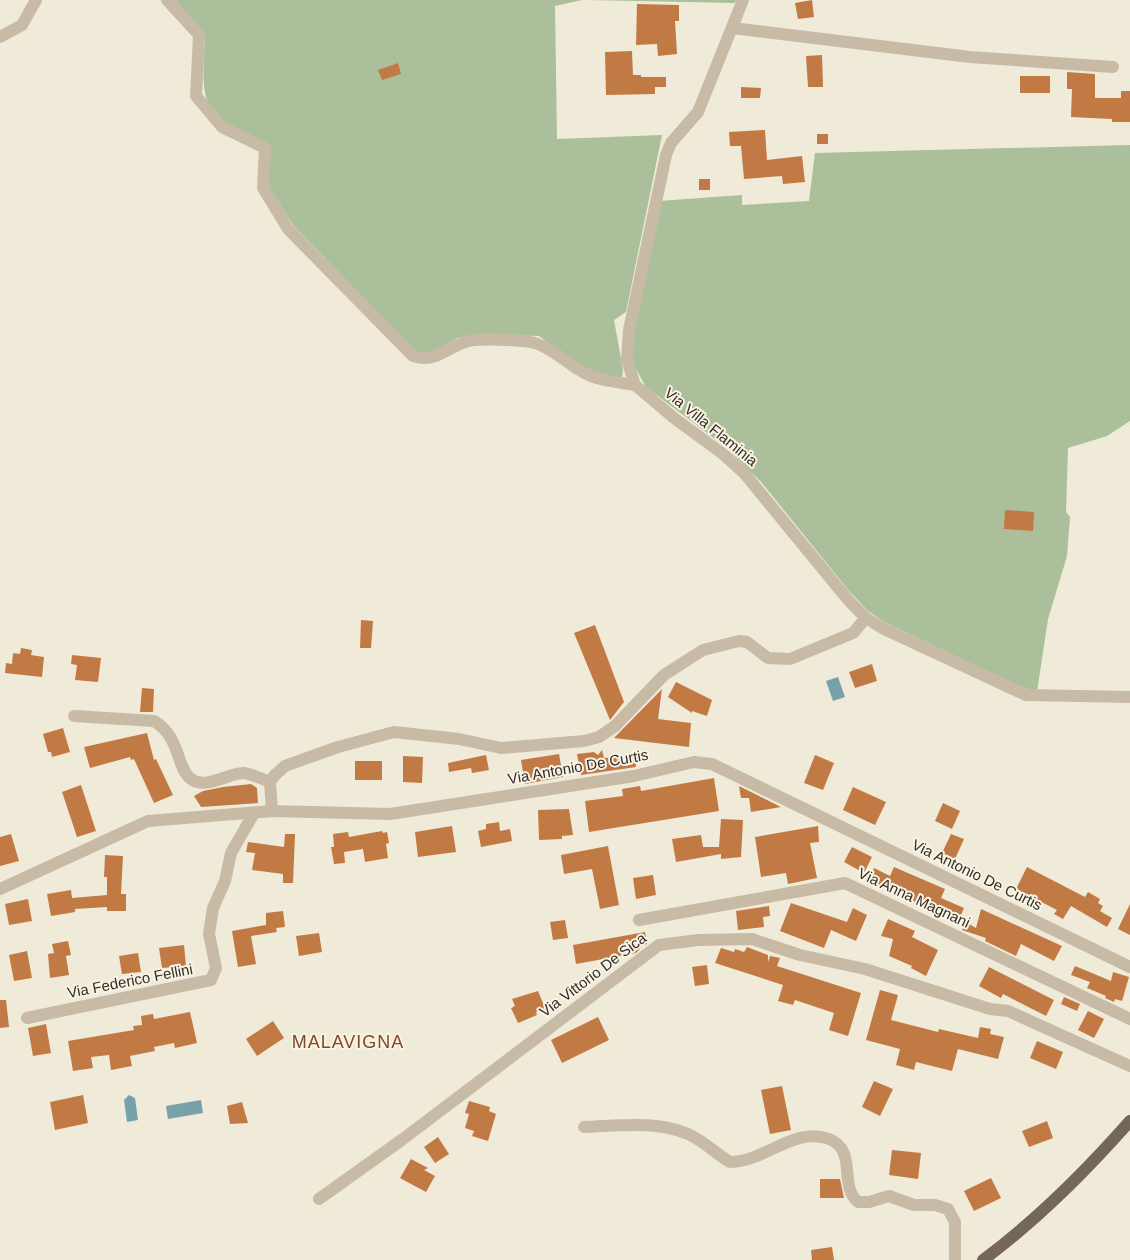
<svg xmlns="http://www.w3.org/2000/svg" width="1130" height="1260" viewBox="0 0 1130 1260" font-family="Helvetica,sans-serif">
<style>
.green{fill:#abbf9a}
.water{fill:#79a1ac}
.building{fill:#c27a45}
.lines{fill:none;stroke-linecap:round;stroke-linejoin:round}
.minor{stroke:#c8bba5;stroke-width:12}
.major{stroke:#756758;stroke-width:12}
.labels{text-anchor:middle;stroke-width:4;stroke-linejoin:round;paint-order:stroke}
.street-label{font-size:15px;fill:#342d26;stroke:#f8f3e5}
.quarter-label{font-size:18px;letter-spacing:1px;fill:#804a22;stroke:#f8f3e5}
</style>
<rect width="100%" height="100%" fill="#f0ead9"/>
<g class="green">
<path d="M175,0H582L555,6L557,139L662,135L626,312L614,320L623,370L622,379L584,369L539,336L496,335L457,338L432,354L416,352L293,225L271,191L267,180L270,146C250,135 212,123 206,97C201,80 205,52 205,34Z"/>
<path d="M587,0H736L735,3Z"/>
<path d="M1130,145V421L1107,436L1068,448L1066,512L1070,517L1067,556L1048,619L1037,692L1016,685L884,622L868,611L849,591L762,483L728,449L646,387L632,362L631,347L659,201L742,195V205L809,201L815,153Z"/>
</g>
<g class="water">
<path d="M838,677L845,697L833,701L826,681Z"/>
<path d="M129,1095L135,1098L138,1120L127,1122L124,1100Z"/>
<path d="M201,1100L203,1113L168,1119L166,1106Z"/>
</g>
<g class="building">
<path d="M812,0L814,17L798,19L795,3Z"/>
<path d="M637,4L679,5V21H675L677,54L658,56L657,44L636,45Z"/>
<path d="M632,51L633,75H641V77H666V87H655V94L606,95L605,52Z"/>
<path d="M822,55L823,87H808L806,56Z"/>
<path d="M398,63L401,74L382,80L378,70Z"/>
<path d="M1067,72L1095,74V98H1121V91H1130V122H1112V119L1071,117L1072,89H1067Z"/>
<rect x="1020" y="76" width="30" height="17"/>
<path d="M741,87L761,88L760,98H741Z"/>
<path d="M765,130L767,160L802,156L805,182L783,184L782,176L744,179L741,146H730L729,132Z"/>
<rect x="817" y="134" width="11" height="10"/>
<rect x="699" y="179" width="11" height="11"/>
<path d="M1005,510L1034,512L1033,531L1004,529Z"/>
<path d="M361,620L373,621L371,648H360Z"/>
<path d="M595,625L624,702L610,720L574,633Z"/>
<path d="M21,648L32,650L31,655L44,657L42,677L5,673L6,663L12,664L13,653L20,654Z"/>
<path d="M72,655L101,658L98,682L75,680L77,665L71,664Z"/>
<path d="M872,664L877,681L855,688L849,672Z"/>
<path d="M676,682L712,700L707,716L692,711V713L668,697Z"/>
<path d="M142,688L154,689L153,712H140Z"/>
<path d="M662,689L658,719L691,723L689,747L614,738Z"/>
<path d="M63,728L70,752L52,757L51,752H48L43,734Z"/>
<path d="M147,733L154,760L156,759L173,795L154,803L134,759L131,760L130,757L90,768L84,747Z"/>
<path d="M602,750L604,758L635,755L636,767L581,775L577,754L594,752L598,755Z"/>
<path d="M559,754L563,777L525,784L521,760Z"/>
<path d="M486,755L489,770L472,773L471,768L449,772L448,763Z"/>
<path d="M815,755L834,763L823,790L804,783Z"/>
<path d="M403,756L423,757L422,783L403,782Z"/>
<rect x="355" y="761" width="27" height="19"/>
<path d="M714,778L719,811L589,832L585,801L623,796L622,789L640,786L641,791Z"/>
<path d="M251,784L257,788L258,803L201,807L194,796L203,791L223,787Z"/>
<path d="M81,785L96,831L77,837L62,792Z"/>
<path d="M739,786L781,807L751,812L749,798H741Z"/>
<path d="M853,787L886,802L875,825L843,810Z"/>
<path d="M943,803L960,811L952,829L935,821Z"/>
<path d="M569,809L573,835L562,836V839L539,840L538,810Z"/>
<path d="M721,819L743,820L741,857L721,859V854L676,862L672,839L701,835L703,847H719Z"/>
<path d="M499,822L500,831L510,829L512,841L481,847L478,831L486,829V824Z"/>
<path d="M452,826L456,852L418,857L415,832Z"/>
<path d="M818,826L819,842L810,843L817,878L788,884L786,873L761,877L755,837Z"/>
<path d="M382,831L383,833L387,832L389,843L386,844L388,858L365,862L363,849L344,852L345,863L334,864L331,847H334L333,834L348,832L349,837Z"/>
<path d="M11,834L19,861L0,866V837Z"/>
<path d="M285,834H295L293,883H283V874L252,870L255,853L246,852L248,842L284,847Z"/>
<path d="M951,834L964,839L955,859L942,853Z"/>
<path d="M608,846L619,905L600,909L592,869L564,874L561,855Z"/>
<path d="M852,847L872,857L864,873L844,862Z"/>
<path d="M105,855L123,856L121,894H126V911H107V907L75,909V912L51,916L47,894L71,890L72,898L107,895V877H104Z"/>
<path d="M894,867L945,889L941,898L964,908L958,922L868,880L874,868L890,876Z"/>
<path d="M1027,867L1085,897L1088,892L1100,899L1098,903L1103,906L1100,911L1112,918L1107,927L1071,906L1063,919L1054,914L1057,910L1016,889Z"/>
<path d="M653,875L656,895L636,899L633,878Z"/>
<path d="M28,899L32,921L9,925L5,904Z"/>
<path d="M791,903L847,922L853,908L867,915L856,941L831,930L824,948L780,931Z"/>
<path d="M1130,904V935L1118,929Z"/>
<path d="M769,906L770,916L763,917L764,927L738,930L736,911Z"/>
<path d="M981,909L1062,946L1054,961L1021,944L1016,956L985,941L986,938L962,930L966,922L976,928Z"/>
<path d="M283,911L285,927L276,928L277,932L251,936L256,964L238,967L232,931L266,925V913Z"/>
<path d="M888,919L915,931L912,937L938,950L926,976L911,968L912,966L889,956L893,939L881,936Z"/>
<path d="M565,920L568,938L553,940L550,922Z"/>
<path d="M645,932L647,944L640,947V949L636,953L576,964L573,945Z"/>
<path d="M319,933L322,952L299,956L296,936Z"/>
<path d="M68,941L71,955L66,956L69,975L50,978L48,954L54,953L52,944Z"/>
<path d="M184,945L186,966L162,968L159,948Z"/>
<path d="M747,947L768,955V962L770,956L780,958L777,966L861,993L848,1036L829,1030L834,1013L795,1000L793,1005L778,1001L783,985L715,963L721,948L734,952L735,949L744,952Z"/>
<path d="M27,951L32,978L14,981L9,955Z"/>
<path d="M138,953L141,972L122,974L119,956Z"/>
<path d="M707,965L709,984L695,986L692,967Z"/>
<path d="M1075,966L1111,981L1113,972L1129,977L1122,1001L1115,999L1114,1002L1105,998L1106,996L1087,988L1090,982L1071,975Z"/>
<path d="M989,967L1054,1000L1046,1016L1003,994L1001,998L979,986Z"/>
<path d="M880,990L898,995L891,1020L938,1032L939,1029L978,1038L980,1027L991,1029L990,1034L1004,1037L998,1059L958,1049L952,1071L916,1062L914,1070L896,1065L900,1049L866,1040Z"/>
<path d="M538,991L545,1008L536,1012L537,1015L518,1023L511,1008L515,1006L512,999Z"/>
<path d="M1064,997L1080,1004L1077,1011L1061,1004Z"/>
<path d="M0,1000H6L9,1027L0,1028Z"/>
<path d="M1088,1011L1104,1019L1094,1038L1078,1030Z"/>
<path d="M190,1012L197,1043L175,1048L174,1043L154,1047L155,1051L130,1056L132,1066L111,1070L109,1055L91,1057L93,1068L73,1071L68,1041L134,1030L133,1026L142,1025L141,1016L153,1014L154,1019Z"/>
<path d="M598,1017L609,1040L562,1063L551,1040Z"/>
<path d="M273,1021L284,1038L257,1056L246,1039Z"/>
<path d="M46,1024L51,1053L33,1056L28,1028Z"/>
<path d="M1037,1041L1063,1052L1056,1069L1030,1058Z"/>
<path d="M874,1081L893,1089L880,1116L862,1107Z"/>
<path d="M782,1086L791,1130L770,1134L761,1090Z"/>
<path d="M83,1095L88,1123L55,1130L50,1102Z"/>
<path d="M469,1101L490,1107L489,1111L496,1114L488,1141L472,1136L474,1131L465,1128L469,1114L465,1113Z"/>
<path d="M242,1102L248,1123L230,1124L227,1106Z"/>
<path d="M1047,1121L1053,1138L1029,1147L1022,1131Z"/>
<path d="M438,1137L449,1154L435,1163L424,1147Z"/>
<path d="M892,1150L921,1153L918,1179L889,1175Z"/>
<path d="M411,1159L428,1168L424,1170L435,1176L426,1192L400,1178Z"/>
<path d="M991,1178L1001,1198L974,1211L964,1191Z"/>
<path d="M820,1179H840L844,1198H820Z"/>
<path d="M832,1247L834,1260H812L811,1250Z"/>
</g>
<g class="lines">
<g class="minor">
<path d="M167,0L199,35L196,96L222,127L265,148L263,188L288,229L413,356C437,365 451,342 474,340C486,339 510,340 523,341C547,342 563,361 583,372C598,381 618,382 635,385"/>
<path d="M743,0L698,112L671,143L666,155L629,330L627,360L635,385L674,418L723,454L744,473L849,601L866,618L882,628L1026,695L1130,697"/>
<path d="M732,28L970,57L1113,67"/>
<path d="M0,37L22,25L36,0"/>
<path d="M74,716L154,721C181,737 176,768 191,779C205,790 228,773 244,773C252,774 262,779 270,782"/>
<path d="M272,811L270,782L275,775L285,766L338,747L394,732L459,739L501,748L584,741L599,737L615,726L664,675L703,650L739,641L747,642L768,658L790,659L853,633L866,618"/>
<path d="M0,889L148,821L272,811L390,814L634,776L694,762L712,764L1130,967"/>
<path d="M639,920L845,883L1130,1019"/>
<path d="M27,1018L211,980L216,968L209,934L213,908L225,881L231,853L254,813"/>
<path d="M584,1127C618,1126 656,1120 688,1134C704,1141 716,1154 730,1162C765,1162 794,1126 829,1139C858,1150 838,1185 858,1202H869L889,1196L914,1205H935L948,1209L955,1222V1260"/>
<path d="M319,1199L403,1139L659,945L698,940L752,939L800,955L865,969L990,1009L1008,1011L1130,1066"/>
</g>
<path class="major" d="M983,1260C1037,1220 1086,1171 1130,1121"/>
</g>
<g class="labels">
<g class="street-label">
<text transform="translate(711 427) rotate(39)" y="5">Via Villa Flaminia</text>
<text transform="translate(578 767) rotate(-10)" y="5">Via Antonio De Curtis</text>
<text transform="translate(977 875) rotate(26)" y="5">Via Antonio De Curtis</text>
<text transform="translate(914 898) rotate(25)" y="5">Via Anna Magnani</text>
<text transform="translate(593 975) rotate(-37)" y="5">Via Vittorio De Sica</text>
<text transform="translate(130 981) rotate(-11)" y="5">Via Federico Fellini</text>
</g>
<g class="quarter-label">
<text x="348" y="1048">MALAVIGNA</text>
</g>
</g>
</svg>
